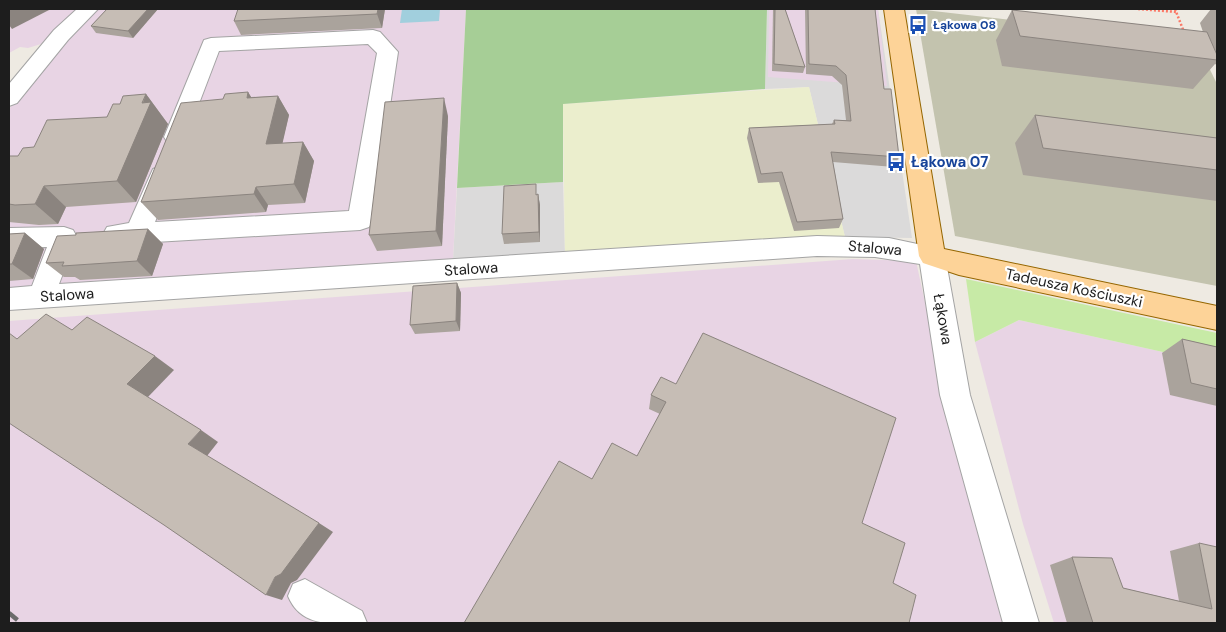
<svg xmlns="http://www.w3.org/2000/svg" width="1226" height="632" viewBox="0 0 1226 632" font-family="'DM Sans',sans-serif">
<style>
.residential{fill:#dbdada}
.industrial{fill:#e8d4e4}
.construction{fill:#c3c3ae}
.farmland{fill:#ebeecd}
.grass{fill:#c7eaa6}
.forest{fill:#a6ce96}
.water{fill:#a1cfdd}
.lines{fill:none;stroke-linecap:round;stroke-linejoin:round}
.minor-casing{stroke:#a4a4a4;stroke-width:2}
.major-casing{stroke:#956600;stroke-width:2}
.path{stroke:#fc7765;stroke-width:2.5;stroke-dasharray:2 2;stroke-linecap:butt}
.minor{fill:#fff;fill-rule:evenodd}
.major{fill:#fdd398;fill-rule:evenodd}
.rail{stroke:#6b6b6b;stroke-width:4.5;stroke-dasharray:11 11;stroke-linecap:butt}
.wall{fill:#aaa39c}
.shaded-wall{fill:#8b847f}
.building{fill:#c6bdb5;stroke:#8b847f}
.labels{text-anchor:middle;stroke-width:4.5;stroke-linejoin:round;paint-order:stroke}
.far-transit-label{font-size:12px;font-weight:bold;fill:#164399;stroke:#fff;text-anchor:start}
.transit-label{font-size:15px;font-weight:bold;fill:#164399;stroke:#fff;text-anchor:start}
.street-label{font-size:15px;fill:#1d1d1d;stroke:#fff}
</style>
<rect width="100%" height="100%" fill="#eeeae2"/>
<g class="residential">
<path d="M767,9H878L912,238L845,237L809,87L765,89Z"/>
<path d="M563,182L565,256L453,259L457,188Z"/>
</g>
<g class="industrial">
<path d="M9,9H76L41,44L28,48L20,47L9,53Z"/>
<path d="M98,9H466L453,259L9,296V109L44,65Z"/>
<path d="M769,9H878L887,86L768,77Z"/>
<path d="M853,259L916,261L953,432L1002,623H9V321Z"/>
<path d="M1019,320L1217,364V623H1054L1023,524L975,342Z"/>
</g>
<path class="construction" d="M916,9L1196,41L1217,84V286L955,236Z"/>
<path class="farmland" d="M809,87L845,237L565,256L563,104Z"/>
<path class="grass" d="M966,279L1217,333V364L1019,320L975,342Z"/>
<path class="forest" d="M466,9H767L765,89L563,104V182L457,188Z"/>
<path class="water" d="M402,9H440L439,21L400,23Z"/>
<g class="lines">
<g class="minor-casing">
<g id="minor">
<path d="M77,9H98L68,40L17,103L9,106V84L54,30Z"/>
<path d="M373,30L380,32L398,52L373,220L369,227L360,230L138,243L116,244L107,241L103,234L107,227L129,223L153,169L161,166L169,169L173,175L155,222L349,211L377,53L368,44L219,51L184,143L176,145L168,143L164,137L204,40L211,38Z"/>
<path d="M64,227L73,230L77,237L59,284L817,236L889,238L941,249L945,256L970,395L1039,623H1003L940,395L920,264L875,257L817,256L9,310V288L32,286L47,247L9,248V228Z"/>
<path d="M305,579L362,611L367,623C337,623 302,630 288,596L293,584Z"/>
</g>
</g>
<g class="major-casing">
<path id="major" d="M884,9H904L944,249L1217,306V330L959,275L923,263L919,256Z"/>
</g>
<g class="path">
<path d="M1138,9L1177,12"/>
<path d="M1175,9L1184,32"/>
</g>
<use href="#minor" class="minor"/>
<use href="#major" class="major"/>
<path class="rail" d="M9,613L21,623"/>
</g>
<g class="wall">
<path d="M107,9H158L133,38L96,33L91,26Z"/>
<path d="M385,9L382,28L241,35L234,21Z"/>
<path d="M773,9H785L805,67L803,73L772,71Z"/>
<path d="M805,9H875L884,89L899,157L894,167L833,162L843,219L839,228L794,231L779,182L758,183L747,138L749,128L832,124L834,120H846L842,85L832,76L806,74Z"/>
<path d="M1211,9H1217V65L1215,64L1193,89L1002,66L996,40L1012,10L1203,32L1200,23Z"/>
<path d="M248,92L251,97L278,96L289,115L282,143L303,142L314,161L305,203L268,205L266,212L158,220L141,202L223,99Z"/>
<path d="M146,94L168,124L136,202L66,207L58,224L39,225L9,222V156H18L34,147L107,117L120,104Z"/>
<path d="M1035,115L1217,138V201L1023,175L1015,143Z"/>
<path d="M448,116L442,246L377,251L369,235Z"/>
<path d="M538,194L540,205V242L504,244L502,234Z"/>
<path d="M148,229L163,244L152,276L80,280L75,277H64L46,263L76,235Z"/>
<path d="M25,233L44,249L33,279L9,281V234Z"/>
<path d="M457,283L461,293L460,331L415,334L410,325Z"/>
<path d="M1182,339L1217,347V406L1170,395L1162,353Z"/>
<path d="M661,377L862,523L893,583L592,479L637,456L660,414L649,409L651,395Z"/>
<path d="M1199,543L1217,623H1067L1050,565L1072,557L1123,588L1179,601L1170,551Z"/>
</g>
<g class="shaded-wall">
<path d="M9,9H51L12,29L9,25Z"/>
<path d="M148,9H158L133,38L128,31Z"/>
<path d="M378,9H385L382,28L377,14Z"/>
<path d="M248,92L260,112L247,98Z"/>
<path d="M146,94L168,124L136,202L117,181Z"/>
<path d="M278,96L289,115L278,163L266,144Z"/>
<path d="M444,98L448,116L442,246L436,231Z"/>
<path d="M303,142L314,161L305,203L294,184Z"/>
<path d="M44,186L66,207L58,224L35,204Z"/>
<path d="M256,187L268,205L266,212L254,194Z"/>
<path d="M538,194L540,205V242L539,232Z"/>
<path d="M148,229L163,244L152,276L137,261Z"/>
<path d="M25,233L44,249L33,279L12,264Z"/>
<path d="M457,283L461,293L460,331L456,321Z"/>
<path d="M155,356L174,370L147,398L127,384Z"/>
<path d="M201,430L218,442L207,456L188,444Z"/>
<path d="M319,523L333,532L297,580L291,583L282,600L266,595L275,577Z"/>
</g>
<g class="building">
<path d="M107,9H148L128,31L91,26Z"/>
<path d="M238,9H378L377,14L234,21Z"/>
<path d="M775,9H785L805,67L774,64Z"/>
<path d="M808,9H875L884,89H891L899,157L831,152L843,219L797,222L782,172L761,174L749,128L835,124L834,120L851,121L846,75L836,66L809,64Z"/>
<path d="M1012,10L1207,32L1217,55V60L1020,36Z"/>
<path d="M248,92L247,98L278,96L266,144L303,142L294,184L256,187L254,194L141,202L181,103L223,99L225,94Z"/>
<path d="M146,94L142,103L151,102L117,181L44,186L35,204L15,205L9,204V156H18L23,148L34,147L47,120L107,117L113,104H120L123,96Z"/>
<path d="M444,98L436,231L369,235L385,102Z"/>
<path d="M1035,115L1217,138V170L1043,148Z"/>
<path d="M536,184V195L538,194L539,232L502,234L504,186Z"/>
<path d="M148,229L137,261L62,266L64,262L46,263L57,236L76,235V233Z"/>
<path d="M25,233L12,264H9V234Z"/>
<path d="M457,283L456,321L410,325L413,286Z"/>
<path d="M46,314L72,330L87,317L155,356L127,384L201,430L188,444L319,523L281,574L275,577L266,595L164,525L9,423V333L17,339Z"/>
<path d="M703,333L896,418L862,523L905,543L893,583L916,595L909,623H464L559,461L592,479L612,443L637,456L666,402L651,395L661,377L676,384Z"/>
<path d="M1182,339L1217,347V389L1191,383Z"/>
<path d="M1199,543L1217,547V623H1093L1072,557L1112,558L1123,588L1212,609Z"/>
</g>
<defs>
<g id="bus-bare" transform="scale(1.5)"><path d="M-5-6H5V4H4V6H2V4H-2V6H-4V4H-5ZM-3.5-4V0h7V-4ZM-3.5 1.2v1.5H-2V1.2ZM2 1.2v1.5H3.5V1.2Z" fill="#1a4fb4" stroke="#fff" stroke-width="2.5" paint-order="stroke"/></g>
</defs>
<g fill-rule="evenodd">
<use href="#bus-bare" x="918" y="25"/>
<use href="#bus-bare" x="896" y="162"/>
</g>
<g class="labels">
<g class="far-transit-label">
<text x="933" y="29">Łąkowa 08</text>
</g>
<g class="transit-label">
<text x="911" y="167">Łąkowa 07</text>
</g>
<g class="street-label">
<text transform="translate(875 248) rotate(5)" y="5">Stalowa</text>
<text transform="translate(471 269) rotate(-4)" y="5">Stalowa</text>
<text transform="translate(1074 288) rotate(12)" y="5">Tadeusza Kościuszki</text>
<text transform="translate(67 295) rotate(-4)" y="5">Stalowa</text>
<text transform="translate(943 319) rotate(80)" y="5">Łąkowa</text>
</g>
</g>
<rect width="1226" height="632" fill="none" stroke="#1d1d1d" stroke-width="20"/>
</svg>
